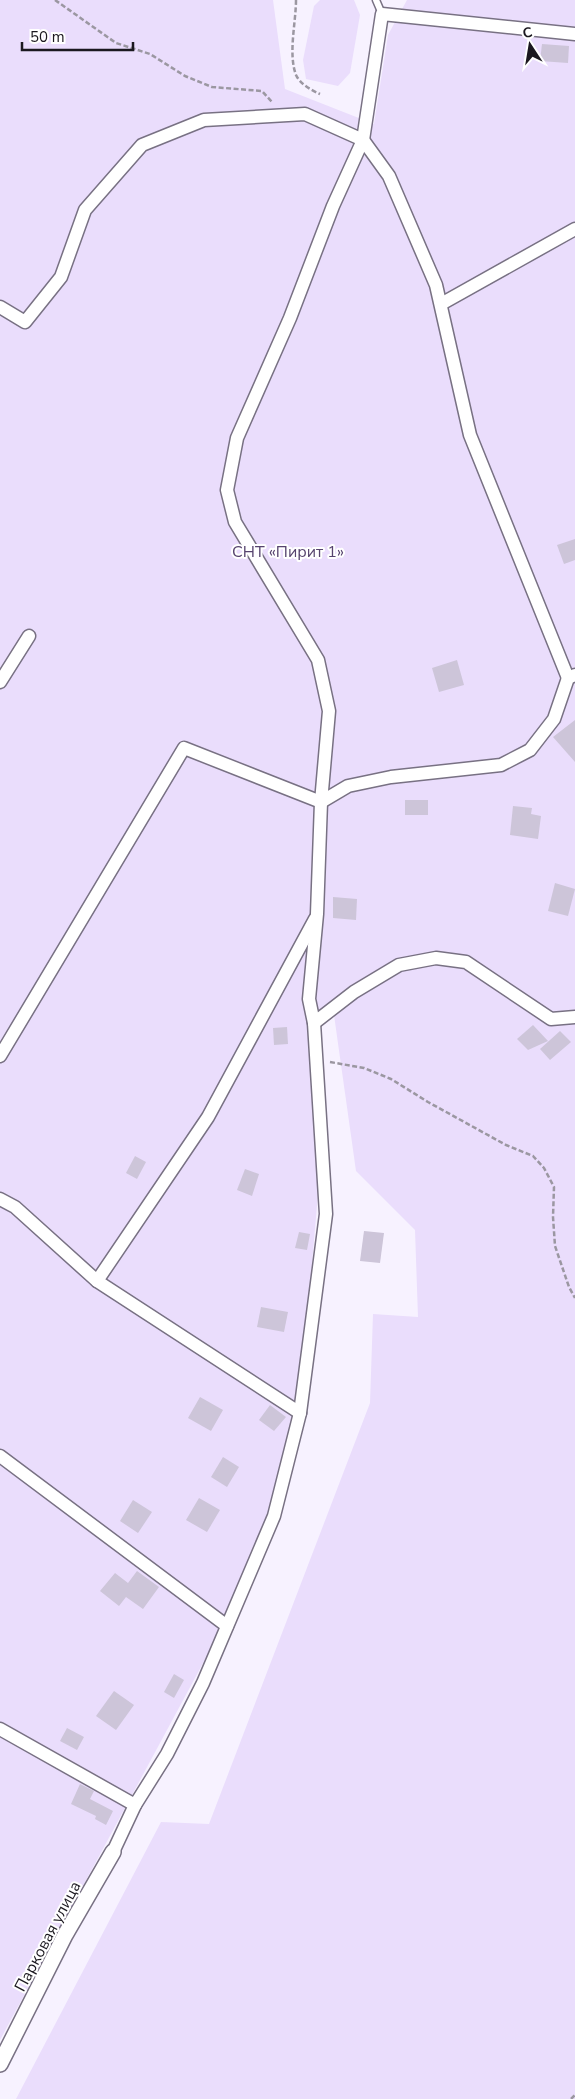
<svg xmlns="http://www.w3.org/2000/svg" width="575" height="2099" viewBox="0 0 575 2099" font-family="'Nunito Sans',sans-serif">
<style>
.green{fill:#eaddfc}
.building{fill:#cdc5d9}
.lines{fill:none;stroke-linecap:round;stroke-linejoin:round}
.service-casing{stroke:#787183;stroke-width:9}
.minor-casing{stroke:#787183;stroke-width:15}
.tertiary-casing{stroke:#787183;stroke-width:18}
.path{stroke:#9b97a1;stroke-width:2.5;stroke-dasharray:5 2.5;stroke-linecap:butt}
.service{stroke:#fff;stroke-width:6}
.minor{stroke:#fff;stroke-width:12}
.tertiary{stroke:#fff;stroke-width:15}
.labels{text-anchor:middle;stroke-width:4;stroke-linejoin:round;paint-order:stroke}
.park-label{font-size:16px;fill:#56436e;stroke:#fff}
.street-label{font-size:16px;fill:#1b181f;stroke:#fff}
</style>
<rect width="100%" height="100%" fill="#f7f2ff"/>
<g class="green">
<path d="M0,0H273L285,89L374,124L388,35L407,0H575V2099H16L161,1822L209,1824L370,1403L373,1314L418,1317L415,1230L356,1171L334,1015L311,1023L319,1182L301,1392L269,1520L216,1639L0,2040Z"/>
<path d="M320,0H354L360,15L350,73L338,86L306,79L303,60L314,6Z"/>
</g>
<g class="building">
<path d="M542,44L569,46L568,63L540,61Z"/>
<path d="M575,539V560L564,564L557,545Z"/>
<path d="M457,660L464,685L439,692L432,668Z"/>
<path d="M575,720V762L553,737Z"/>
<rect x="405" y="800" width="23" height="15"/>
<path d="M513,806L532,808L531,814L541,816L538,839L510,835Z"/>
<path d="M555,883L575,889L568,916L548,911Z"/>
<path d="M333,897L357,899L356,920L333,918Z"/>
<path d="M533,1025L548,1041L528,1050L517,1039Z"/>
<path d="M287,1027L288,1044L274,1045L273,1028Z"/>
<path d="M560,1031L571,1042L550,1060L540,1049Z"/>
<path d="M135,1156L146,1162L137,1179L126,1173Z"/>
<path d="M245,1169L259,1174L252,1196L237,1190Z"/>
<path d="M364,1231L384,1233L380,1263L360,1261Z"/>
<path d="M299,1232L310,1234L307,1250L295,1248Z"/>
<path d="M261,1307L288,1312L284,1332L257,1327Z"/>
<path d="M200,1397L223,1410L211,1431L188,1418Z"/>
<path d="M270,1405L286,1417L274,1431L259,1420Z"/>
<path d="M223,1457L239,1467L227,1487L211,1477Z"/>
<path d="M199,1498L220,1510L207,1532L186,1520Z"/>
<path d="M133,1500L152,1512L138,1533L120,1521Z"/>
<path d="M137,1571L159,1587L143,1609L126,1597L119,1606L100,1591L115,1573L128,1583Z"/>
<path d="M174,1674L184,1680L174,1698L164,1692Z"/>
<path d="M114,1691L134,1705L116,1730L96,1716Z"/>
<path d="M67,1728L84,1737L77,1750L60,1741Z"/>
<path d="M80,1784L94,1791L90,1799L113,1811L106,1825L95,1819L96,1816L71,1804Z"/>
</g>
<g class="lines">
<g class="service-casing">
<path id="service" d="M376,0L382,14"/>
</g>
<g class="minor-casing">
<g id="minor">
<path d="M441,304L575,229"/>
<path d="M0,307L25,322L61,277L85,210L142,145L204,120L305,114L363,140L389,176L436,285L470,435L568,678"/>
<path d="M0,682L29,636"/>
<path d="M314,1023L354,992L399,965L436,958L466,962L551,1019L575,1017"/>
<path d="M0,1056L184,748L321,802L348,786L391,777L501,765L530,750L554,719L568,678L575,675"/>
<path d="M0,1199L15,1207L97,1281L300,1413"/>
<path d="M97,1281L208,1117L315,919"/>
<path d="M0,1456L227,1626"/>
<path d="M0,1729L135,1805"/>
<path d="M113,1852L135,1805L167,1754L203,1683L274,1516L300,1413L326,1214L314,1023L309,999L317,914L321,802L329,711L318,660L235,522L227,490L237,438L290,318L333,206L363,140L382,14L575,34"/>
</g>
</g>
<g class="tertiary-casing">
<path id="tertiary" d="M0,2064L65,1935L113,1852"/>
</g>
<g class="path">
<path d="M55,0L116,43L150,54L185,76L212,87L262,91L272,102"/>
<path d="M296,0C296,22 288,54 296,75C300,84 311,90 320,94"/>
<path d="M330,1062L364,1068L391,1079L428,1102L506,1145L533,1156L544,1168L554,1187L553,1217L555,1246L569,1287L575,1298"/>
<path d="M571,2099L575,2095"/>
</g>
<use href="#service" class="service"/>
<use href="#minor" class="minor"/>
<use href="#tertiary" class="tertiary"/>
</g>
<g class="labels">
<g class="park-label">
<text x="288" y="557">СНТ «Пирит 1»</text>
</g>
<g class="street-label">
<text transform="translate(47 1936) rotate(-62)" y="6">Парковая улица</text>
</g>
</g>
<g transform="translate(530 45) rotate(348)" stroke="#ffffff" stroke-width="4" paint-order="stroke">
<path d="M0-4L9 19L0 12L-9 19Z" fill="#1b181f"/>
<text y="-8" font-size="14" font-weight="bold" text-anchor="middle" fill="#1b181f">С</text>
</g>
<path d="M22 42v8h111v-8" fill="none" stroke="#1b181f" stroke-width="2.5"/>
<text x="30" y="42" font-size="15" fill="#1b181f" stroke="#ffffff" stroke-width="4" paint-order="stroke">50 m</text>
</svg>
